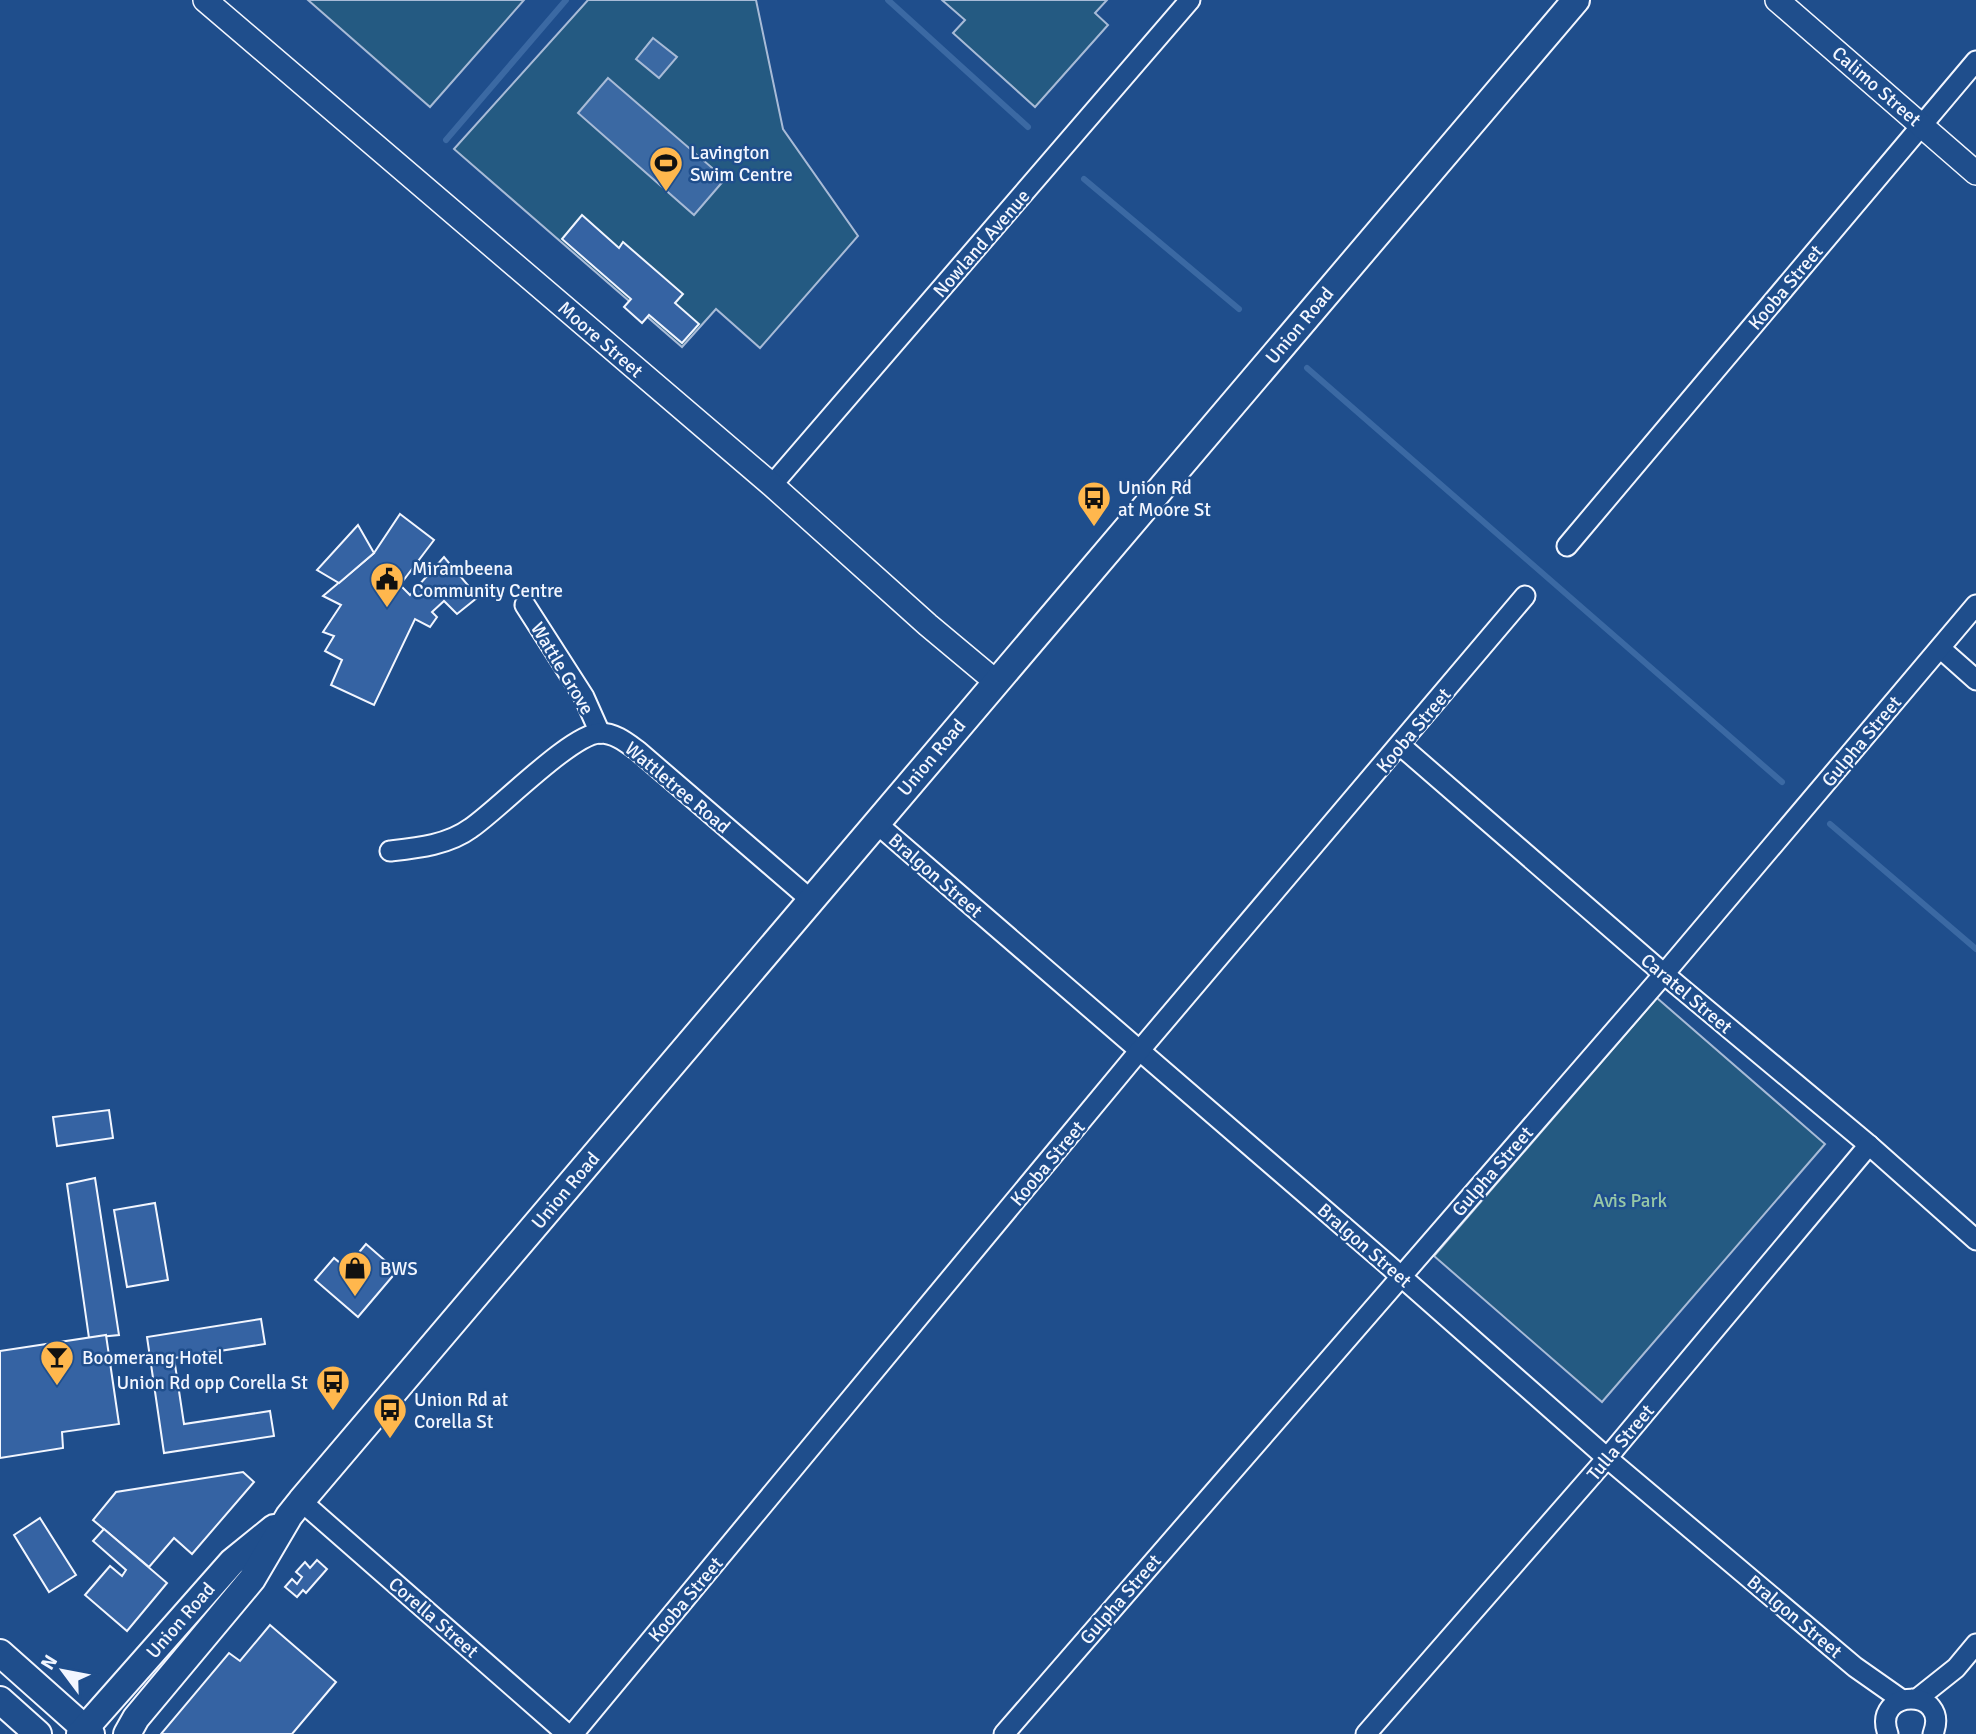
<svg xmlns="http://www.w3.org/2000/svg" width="1976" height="1734" viewBox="0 0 1976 1734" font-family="Signika,sans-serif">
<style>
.green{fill:#245a82;stroke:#a8bbd7;stroke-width:2}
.water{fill:#3b69a3;stroke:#a8bbd7;stroke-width:2}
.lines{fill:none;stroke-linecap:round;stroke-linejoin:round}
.stream{stroke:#3b69a3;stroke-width:6}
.building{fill:#3563a3;stroke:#f2f6ff;stroke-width:2}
.minor-casing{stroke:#f2f6ff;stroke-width:23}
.tertiary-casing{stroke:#f2f6ff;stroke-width:26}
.secondary-casing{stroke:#f2f6ff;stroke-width:30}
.minor{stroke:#1f4e8c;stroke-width:19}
.tertiary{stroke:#1f4e8c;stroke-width:23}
.secondary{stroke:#1f4e8c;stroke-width:26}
.labels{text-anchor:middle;stroke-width:5;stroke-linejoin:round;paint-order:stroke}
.street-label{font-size:19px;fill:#f2f6ff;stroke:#1f4e8c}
.poi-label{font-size:19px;fill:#f2f6ff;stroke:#1f4e8c;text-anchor:start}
.park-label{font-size:19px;fill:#97c8a6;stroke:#1f4e8c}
</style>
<rect width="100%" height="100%" fill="#1f4e8c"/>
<g class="green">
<path d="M308,0H524L430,107Z"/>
<path d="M588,0H756L783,129L858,236L760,348L716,309L682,347L454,149Z"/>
<path d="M942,0H1107L1095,13L1108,25L1035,107L953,33L965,20Z"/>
<path d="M1657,998L1825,1144L1602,1402L1434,1256Z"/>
</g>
<g class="water">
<path d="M653,38L677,57L659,78L636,59Z"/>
<path d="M608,78L725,179L694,215L578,113Z"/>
</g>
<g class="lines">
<g class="stream">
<path d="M888,0L1028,127"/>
<path d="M446,140L566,0"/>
<path d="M1084,179L1239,309"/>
<path d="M1307,368L1782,782"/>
<path d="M1830,824L1976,949"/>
</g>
</g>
<g class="building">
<path d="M582,215L619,248L623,242L683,294L675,303L699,324L682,343L649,315L642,323L624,307L631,299L562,239Z"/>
<path d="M400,514L434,540L400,585L410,595L444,557L478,597L457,614L444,601L432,612L437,617L430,627L415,619L374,705L331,685L342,660L325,651L334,636L323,632L341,605L323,596L374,553Z"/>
<path d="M358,525L374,553L339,583L317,570Z"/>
<path d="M109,1110L113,1138L57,1146L53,1117Z"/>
<path d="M95,1178L119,1335L89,1338L67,1184Z"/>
<path d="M155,1203L168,1280L127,1287L114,1210Z"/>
<path d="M366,1244L397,1271L358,1317L315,1280L334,1258L346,1268Z"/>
<path d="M261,1319L265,1344L174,1358L184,1424L270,1411L274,1436L164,1453L147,1337Z"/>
<path d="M106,1335L119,1424L62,1432L63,1448L0,1458V1351Z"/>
<path d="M243,1472L254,1482L192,1554L174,1538L149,1567L93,1520L116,1492Z"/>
<path d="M40,1518L76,1575L49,1592L14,1535Z"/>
<path d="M104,1529L167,1583L127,1631L85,1595L110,1566L122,1576L126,1570L93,1541Z"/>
<path d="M317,1560L327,1569L306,1593L303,1590L297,1597L285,1587L292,1579L297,1584L302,1577L296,1572L305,1562L310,1568Z"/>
<path d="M270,1625L336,1682L292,1734H161L229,1653L240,1661Z"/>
</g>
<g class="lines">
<g class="minor-casing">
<g id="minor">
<path d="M772,485L1190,0"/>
<path d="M1567,546L1976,61"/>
<path d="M525,605L584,697L600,733"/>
<path d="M1940,648L1976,680"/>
<path d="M1400,745L1664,974L1869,1145L1976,1240"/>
<path d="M876,823L1387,1264L1607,1458L1855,1667L1902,1700"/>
<path d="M390,851C417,848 448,845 471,828C499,809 571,734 600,733C615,733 627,743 638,751L811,900"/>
<path d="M301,1501L567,1734"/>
<path d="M1917,1699L1956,1668L1976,1644"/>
<path d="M573,1734L1140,1050L1525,596"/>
<path d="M1004,1734L1664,974L1976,605"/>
<path d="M1366,1734L1607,1458L1869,1145"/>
<path d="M1888,1734C1871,1688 1951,1687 1933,1734"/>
</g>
</g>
<g class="tertiary-casing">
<g id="tertiary">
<path d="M205,0L772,485L928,625L995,681"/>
<path d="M1777,0L1976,173"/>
</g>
</g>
<g class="secondary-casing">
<g id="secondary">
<path d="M0,1653L91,1734"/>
<path d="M0,1700L38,1734"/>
<path d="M80,1734L232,1562L274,1528"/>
<path d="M127,1734L136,1718L252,1579L289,1516L301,1501L1576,0"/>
</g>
</g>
<use href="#minor" class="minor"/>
<use href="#tertiary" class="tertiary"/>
<use href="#secondary" class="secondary"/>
</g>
<defs>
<g id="stadium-pin" transform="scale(1.75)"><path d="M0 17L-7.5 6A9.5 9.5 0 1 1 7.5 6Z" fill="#ffb74d" stroke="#1f4e8c"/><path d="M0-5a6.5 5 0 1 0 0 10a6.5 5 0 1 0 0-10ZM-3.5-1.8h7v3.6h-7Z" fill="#111"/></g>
<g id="bus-pin" transform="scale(1.75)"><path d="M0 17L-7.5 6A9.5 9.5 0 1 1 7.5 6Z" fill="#ffb74d" stroke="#1f4e8c"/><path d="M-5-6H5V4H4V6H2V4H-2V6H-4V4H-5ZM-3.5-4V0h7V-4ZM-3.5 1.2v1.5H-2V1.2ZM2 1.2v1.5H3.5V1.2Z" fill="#111"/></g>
<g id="civic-pin" transform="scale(1.75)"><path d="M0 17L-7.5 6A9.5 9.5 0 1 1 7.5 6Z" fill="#ffb74d" stroke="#1f4e8c"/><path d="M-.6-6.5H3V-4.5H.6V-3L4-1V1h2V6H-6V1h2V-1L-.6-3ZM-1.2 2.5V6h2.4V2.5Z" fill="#111"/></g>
<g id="shop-pin" transform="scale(1.75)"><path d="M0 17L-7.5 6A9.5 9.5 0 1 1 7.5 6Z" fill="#ffb74d" stroke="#1f4e8c"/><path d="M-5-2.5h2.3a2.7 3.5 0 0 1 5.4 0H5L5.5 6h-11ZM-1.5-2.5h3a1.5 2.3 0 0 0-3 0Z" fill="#111"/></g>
<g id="bar-pin" transform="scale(1.75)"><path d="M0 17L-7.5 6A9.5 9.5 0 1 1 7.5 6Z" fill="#ffb74d" stroke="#1f4e8c"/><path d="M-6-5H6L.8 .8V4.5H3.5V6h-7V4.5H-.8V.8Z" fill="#111"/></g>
</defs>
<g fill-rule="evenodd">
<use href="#stadium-pin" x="666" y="163"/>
<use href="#bus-pin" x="1094" y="498"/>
<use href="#civic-pin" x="387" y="579"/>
<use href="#shop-pin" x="355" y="1268"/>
<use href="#bar-pin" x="57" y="1357"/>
<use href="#bus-pin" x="333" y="1382"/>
<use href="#bus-pin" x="390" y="1410"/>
</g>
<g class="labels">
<g class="street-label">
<text transform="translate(1877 86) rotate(41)" y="7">Calimo Street</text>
<text transform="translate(981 243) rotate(-49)" y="7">Nowland Avenue</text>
<text transform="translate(1785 287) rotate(-50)" y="7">Kooba Street</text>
<text transform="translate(1299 325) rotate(-50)" y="7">Union Road</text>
<text transform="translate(601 339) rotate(41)" y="7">Moore Street</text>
<text transform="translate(563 668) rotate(59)" y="7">Wattle Grove</text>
<text transform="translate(1413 730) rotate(-50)" y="7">Kooba Street</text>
<text transform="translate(1861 741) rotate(-50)" y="7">Gulpha Street</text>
<text transform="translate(931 757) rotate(-50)" y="7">Union Road</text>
<text transform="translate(678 787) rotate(40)" y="7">Wattletree Road</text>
<text transform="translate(936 875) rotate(41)" y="7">Bralgon Street</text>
<text transform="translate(1687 993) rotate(40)" y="7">Caratel Street</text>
<text transform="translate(1047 1163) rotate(-50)" y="7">Kooba Street</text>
<text transform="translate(1492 1171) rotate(-49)" y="7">Gulpha Street</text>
<text transform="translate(565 1190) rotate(-50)" y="7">Union Road</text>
<text transform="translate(1365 1245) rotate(41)" y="7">Bralgon Street</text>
<text transform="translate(1620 1442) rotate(-50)" y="7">Tulla Street</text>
<text transform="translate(685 1599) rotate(-50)" y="7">Kooba Street</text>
<text transform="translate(1120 1599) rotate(-49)" y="7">Gulpha Street</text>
<text transform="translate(1795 1616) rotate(40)" y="7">Bralgon Street</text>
<text transform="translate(434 1617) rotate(41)" y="7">Corella Street</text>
<text transform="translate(180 1620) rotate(-49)" y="7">Union Road</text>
</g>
<g class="poi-label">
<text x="690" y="159">Lavington<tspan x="690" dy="22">Swim Centre</tspan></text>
<text x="1118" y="494">Union Rd<tspan x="1118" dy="22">at Moore St</tspan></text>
<text x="412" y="575">Mirambeena<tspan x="412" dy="22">Community Centre</tspan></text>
<text x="380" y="1275">BWS</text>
<text x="82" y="1364">Boomerang Hotel</text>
<text x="308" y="1389" text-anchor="end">Union Rd opp Corella St</text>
<text x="414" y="1406">Union Rd at<tspan x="414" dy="22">Corella St</tspan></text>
</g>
<g class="park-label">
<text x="1630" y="1207">Avis Park</text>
</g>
</g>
<g transform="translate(63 1671) rotate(302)" stroke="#1f4e8c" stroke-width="5" paint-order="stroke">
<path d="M0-5L12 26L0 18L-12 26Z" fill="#f2f6ff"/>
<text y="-10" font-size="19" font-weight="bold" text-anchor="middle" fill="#f2f6ff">N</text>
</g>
</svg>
